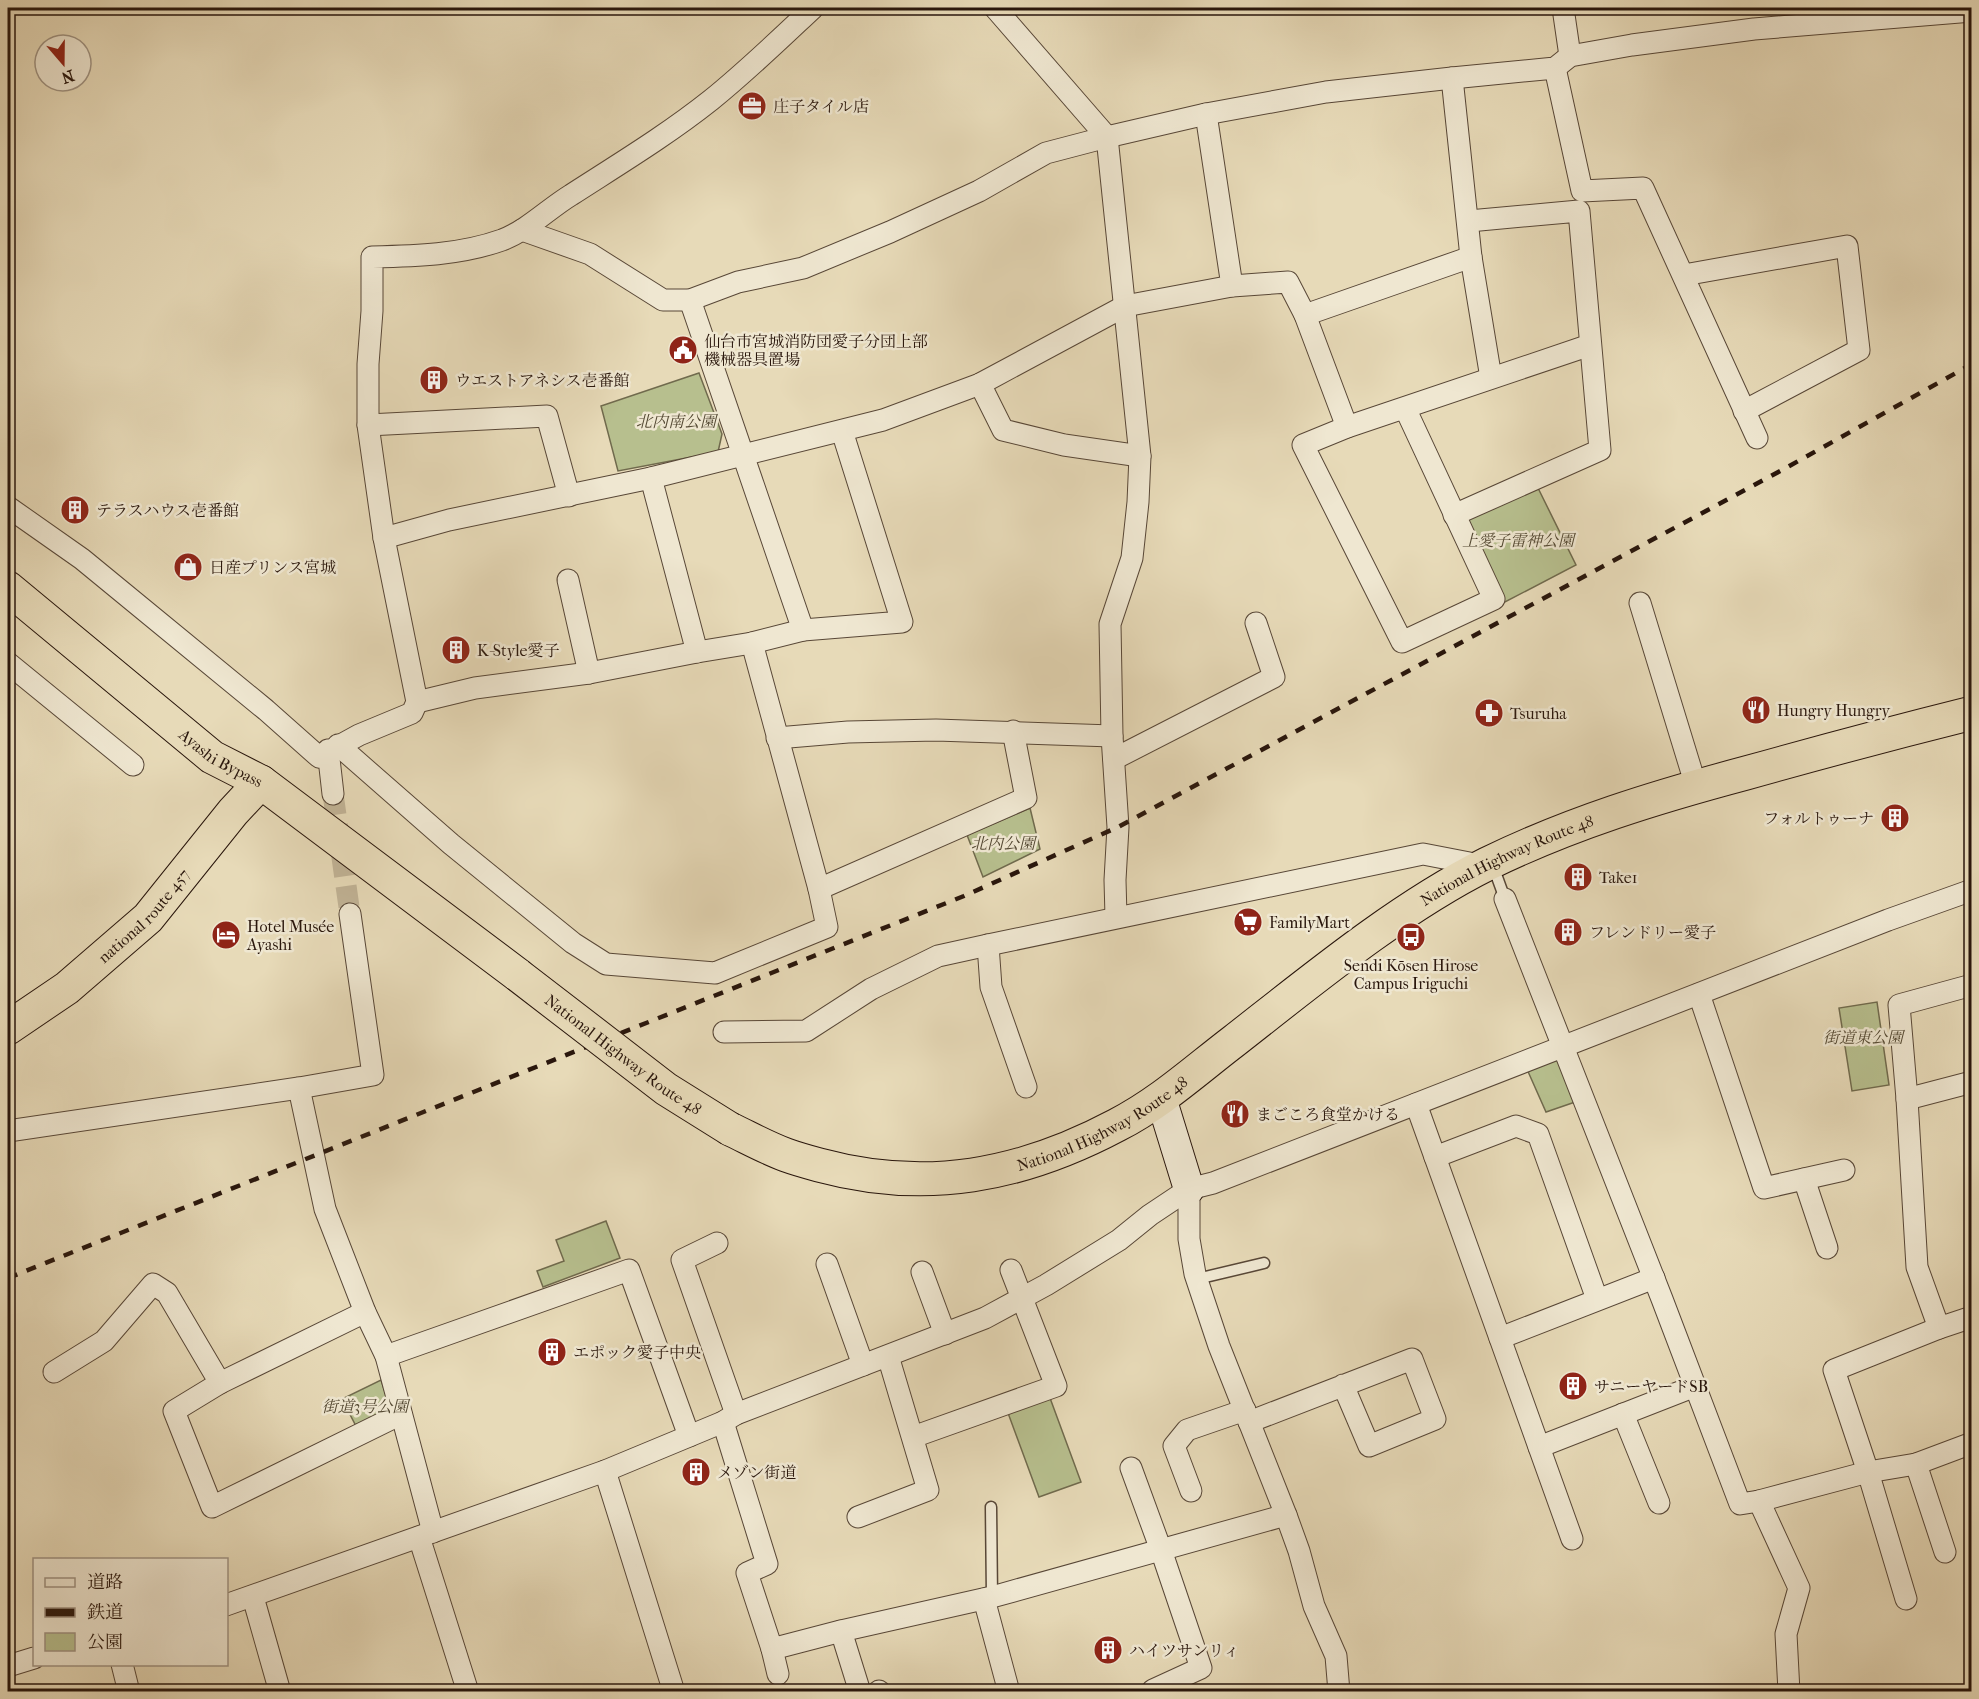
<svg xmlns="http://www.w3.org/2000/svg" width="1979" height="1699" viewBox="0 0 1979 1699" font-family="'IM FELL French Canon','Noto Serif JP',serif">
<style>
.green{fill:#b7bf8e;stroke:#706a4d;stroke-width:1.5}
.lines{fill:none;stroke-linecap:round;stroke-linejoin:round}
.street-tunnel{stroke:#c1b396;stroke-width:21;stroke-dasharray:21 10;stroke-linecap:butt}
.lane-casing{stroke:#584737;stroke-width:13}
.street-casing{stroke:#584737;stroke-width:23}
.secondary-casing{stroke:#29160c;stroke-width:32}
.highway-casing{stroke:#29160c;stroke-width:35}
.lane{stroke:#efe7d1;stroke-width:10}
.street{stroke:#efe7d1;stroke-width:21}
.secondary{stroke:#efe7d1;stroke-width:30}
.highway{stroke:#e7dab8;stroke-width:33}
.rail{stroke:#29160c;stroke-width:4.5;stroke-dasharray:10 10;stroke-linecap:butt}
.highway-bridge-casing{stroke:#29160c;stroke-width:35;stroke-linecap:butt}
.highway-bridge{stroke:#e7dab8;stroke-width:33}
.labels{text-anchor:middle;stroke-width:5;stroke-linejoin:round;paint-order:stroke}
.poi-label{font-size:16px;fill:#29160c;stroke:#efe7d1;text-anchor:start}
.park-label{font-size:16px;font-style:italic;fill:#544933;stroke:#efe7d1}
.street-label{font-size:16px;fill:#29160c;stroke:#efe7d1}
</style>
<rect width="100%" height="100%" fill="#e7dab8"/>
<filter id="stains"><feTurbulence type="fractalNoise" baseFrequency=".00333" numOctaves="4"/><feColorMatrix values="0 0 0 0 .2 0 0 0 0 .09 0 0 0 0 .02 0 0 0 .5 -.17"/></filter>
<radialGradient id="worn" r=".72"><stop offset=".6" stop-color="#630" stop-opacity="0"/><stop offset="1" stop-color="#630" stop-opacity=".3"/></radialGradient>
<g class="green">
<path d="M699,373L722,434L718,452L618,471L601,406Z"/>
<path d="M1538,488L1576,565L1503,603L1464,523L1469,515Z"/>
<path d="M1030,808L1040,849L983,877L967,835Z"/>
<path d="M1877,1002L1889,1085L1852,1091L1839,1008Z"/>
<path d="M1562,1053L1581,1100L1546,1112L1526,1067Z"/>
<path d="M606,1221L620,1258L543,1287L537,1271L564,1261L556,1240Z"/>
<path d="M381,1380L391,1410L357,1428L342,1399Z"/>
<path d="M1050,1398L1081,1482L1039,1497L1008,1413Z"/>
</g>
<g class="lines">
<path class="street-tunnel" d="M333,794L350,914"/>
<g class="lane-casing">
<g id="lane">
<path d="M1488,868L1497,877L1505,899"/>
<path d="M1197,1279L1264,1263"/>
<path d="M991,1507L992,1597"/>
</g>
</g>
<g class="street-casing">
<g id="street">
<path d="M995,8L1107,137L1140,456L1138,502L1132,558L1110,624L1112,736L1118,827L1115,880L1116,917"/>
<path d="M1563,8L1570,56"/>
<path d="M1555,68L1582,191L1643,188L1757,438"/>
<path d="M1452,78L1471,257L1491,378"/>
<path d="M1206,114L1232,286"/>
<path d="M522,230L590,254L663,300H690L738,282L803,268L890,232L979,191L1046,153L1107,137L1206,114L1326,92L1452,78L1555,68L1570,56L1632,45L1754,29L1972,11"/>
<path d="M1684,275L1847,246L1859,350L1744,411"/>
<path d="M690,300L803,630"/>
<path d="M1305,315L1471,257"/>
<path d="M980,384L1003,430L1064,445L1140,456"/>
<path d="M1405,408L1494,599L1402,642L1303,445L1347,427L1590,345"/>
<path d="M368,425L547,416L569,496"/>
<path d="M651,478L697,652"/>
<path d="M8,507L82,559L266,710L319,757L359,735L412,713L417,702L384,538L368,425V364L372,311V257C416,256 460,255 502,240C528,230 548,209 571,195C619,164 667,135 711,100C747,71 780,39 813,8"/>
<path d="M1454,515L1600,450L1579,211L1469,221"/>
<path d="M384,538L449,520L651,478L883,420L980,384L1125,306L1232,286L1288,282L1305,315L1347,427"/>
<path d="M568,580L589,673"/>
<path d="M1640,603L1696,786"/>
<path d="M8,663L133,765"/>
<path d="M417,702L475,688L589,673L697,652L752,643L803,630L902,622L842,431"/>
<path d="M777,738L848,732L936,730L1112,736"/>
<path d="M338,745L451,844L573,943L606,964L715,973L827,927L819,889L752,643"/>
<path d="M328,750L333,794"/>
<path d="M1114,759L1274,677L1256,623"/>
<path d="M819,889L1026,798L1013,731"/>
<path d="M1505,899L1662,1299L1740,1504L1759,1501L1868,1472L1916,1464L1972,1443"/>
<path d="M988,945L991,987L1026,1087"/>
<path d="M1972,985L1899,1005L1907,1099L1917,1267L1939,1328L1972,1317"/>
<path d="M1699,994L1764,1188L1844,1170"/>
<path d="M724,1032L806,1031L871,989L938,956L988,945L1423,854L1485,866"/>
<path d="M299,1088L325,1209L365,1312L386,1356L433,1532"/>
<path d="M1907,1099L1972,1082"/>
<path d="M1416,1104L1572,1539"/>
<path d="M8,1131L299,1088L373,1075L350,914"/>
<path d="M1435,1157L1516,1126L1538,1134L1597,1299"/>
<path d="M1804,1179L1827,1248"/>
<path d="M1189,1189V1239L1195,1274L1219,1346L1286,1515L1299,1551L1314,1606L1336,1656L1339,1692"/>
<path d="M717,1243L682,1260L736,1414"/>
<path d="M827,1264L863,1365"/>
<path d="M922,1272L945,1334"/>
<path d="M365,1312L220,1383L174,1411L212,1507L401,1414"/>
<path d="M1500,1338L1654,1278"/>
<path d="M386,1356L629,1270L689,1436"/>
<path d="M54,1372L104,1341L153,1284L167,1293L220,1383"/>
<path d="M1623,1414L1659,1503"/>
<path d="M723,1422L767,1564L747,1573L772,1649L841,1631L992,1597L1286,1515"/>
<path d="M1249,1422L1412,1359L1435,1419L1369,1446L1343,1385"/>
<path d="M913,1437L1056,1386L1011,1270"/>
<path d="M1539,1447L1685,1390"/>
<path d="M1916,1464L1945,1552"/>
<path d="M1131,1468L1161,1550L1201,1668L1153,1690"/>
<path d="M605,1471L674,1692"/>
<path d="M1191,1491L1174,1446L1187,1430L1245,1410"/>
<path d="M1759,1501L1799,1588L1786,1634L1789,1692"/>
<path d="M858,1517L928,1490L888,1356"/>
<path d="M419,1537L468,1692"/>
<path d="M253,1597L280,1692"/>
<path d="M984,1599L1009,1692"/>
<path d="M1906,1599L1868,1472L1834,1370L1939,1328"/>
<path d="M226,1605L605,1471L723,1422L736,1414L985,1318L1046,1285L1119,1240L1150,1215L1189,1189L1213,1183L1888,920L1972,890"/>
<path d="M841,1631L860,1692"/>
<path d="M772,1649L778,1674"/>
<path d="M122,1664L129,1692"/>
<path d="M8,1666L34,1658"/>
<path d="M879,1692V1691"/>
</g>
</g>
<g class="secondary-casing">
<path id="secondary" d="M1161,1098L1189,1189"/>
</g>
<g class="highway-casing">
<g id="highway">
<path id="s1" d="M8,588L212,757L261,782L518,975"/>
<path id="s2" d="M8,1028L67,988L148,918L233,812L261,782"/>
<path id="s3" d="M730,1129C749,1138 767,1148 786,1155C797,1159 808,1162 819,1165C926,1194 1021,1176 1117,1125C1160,1103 1196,1070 1234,1041C1312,980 1399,908 1487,864C1571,823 1656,797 1746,773C1821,752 1896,732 1972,713"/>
</g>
</g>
<use href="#lane" class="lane"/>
<use href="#street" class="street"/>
<use href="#secondary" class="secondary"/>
<use href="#highway" class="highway"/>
<path class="rail" d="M8,1278L964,896L1118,827L1784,469L1972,364"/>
<g class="highway-bridge-casing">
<g id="highway-bridge">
<path id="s4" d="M518,975L666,1089L730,1129"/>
</g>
</g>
<use href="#highway-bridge" class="highway-bridge"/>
</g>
<defs>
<g id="office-disc" transform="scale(1.5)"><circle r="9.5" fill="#8f2418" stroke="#efe7d1"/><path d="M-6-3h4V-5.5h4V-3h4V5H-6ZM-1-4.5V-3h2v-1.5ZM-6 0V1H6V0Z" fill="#fff"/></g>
<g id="civic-disc" transform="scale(1.5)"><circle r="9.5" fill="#8f2418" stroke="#efe7d1"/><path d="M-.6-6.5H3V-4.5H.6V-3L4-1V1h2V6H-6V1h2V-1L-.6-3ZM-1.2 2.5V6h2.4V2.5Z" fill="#fff"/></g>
<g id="building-disc" transform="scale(1.5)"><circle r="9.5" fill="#8f2418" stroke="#efe7d1"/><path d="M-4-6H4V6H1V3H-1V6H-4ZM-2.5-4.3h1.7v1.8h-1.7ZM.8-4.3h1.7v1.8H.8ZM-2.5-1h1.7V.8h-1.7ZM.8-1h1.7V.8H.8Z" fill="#fff"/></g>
<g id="shop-disc" transform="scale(1.5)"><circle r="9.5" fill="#8f2418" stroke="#efe7d1"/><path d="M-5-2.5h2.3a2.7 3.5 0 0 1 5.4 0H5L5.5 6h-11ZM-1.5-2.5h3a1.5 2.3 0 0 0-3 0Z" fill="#fff"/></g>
<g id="restaurant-disc" transform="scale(1.5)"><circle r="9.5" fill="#8f2418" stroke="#efe7d1"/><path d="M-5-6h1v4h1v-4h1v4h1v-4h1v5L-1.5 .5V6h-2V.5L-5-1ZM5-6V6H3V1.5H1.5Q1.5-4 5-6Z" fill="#fff"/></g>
<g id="pharmacy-disc" transform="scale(1.5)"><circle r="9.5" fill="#8f2418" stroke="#efe7d1"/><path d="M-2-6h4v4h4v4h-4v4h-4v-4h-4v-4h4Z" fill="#fff"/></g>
<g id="supermarket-disc" transform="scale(1.5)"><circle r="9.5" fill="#8f2418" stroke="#efe7d1"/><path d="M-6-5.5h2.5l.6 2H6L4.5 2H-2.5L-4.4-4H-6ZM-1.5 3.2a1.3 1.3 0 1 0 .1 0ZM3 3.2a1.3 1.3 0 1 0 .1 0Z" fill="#fff"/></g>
<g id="hotel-disc" transform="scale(1.5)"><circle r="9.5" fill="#8f2418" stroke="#efe7d1"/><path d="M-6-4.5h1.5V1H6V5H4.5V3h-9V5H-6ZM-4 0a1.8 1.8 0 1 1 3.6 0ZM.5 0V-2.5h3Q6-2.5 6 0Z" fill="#fff"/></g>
<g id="bus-disc" transform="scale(1.5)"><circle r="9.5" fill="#8f2418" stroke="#efe7d1"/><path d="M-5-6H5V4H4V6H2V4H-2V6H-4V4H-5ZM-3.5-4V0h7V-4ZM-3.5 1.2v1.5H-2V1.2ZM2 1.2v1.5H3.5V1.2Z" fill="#fff"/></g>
</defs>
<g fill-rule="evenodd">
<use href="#office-disc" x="752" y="106"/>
<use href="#civic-disc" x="683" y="350"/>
<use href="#building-disc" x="434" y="380"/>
<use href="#building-disc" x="75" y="510"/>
<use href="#shop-disc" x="188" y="567"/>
<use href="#building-disc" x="456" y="650"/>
<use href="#restaurant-disc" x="1756" y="710"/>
<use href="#pharmacy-disc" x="1489" y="713"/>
<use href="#building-disc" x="1895" y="818"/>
<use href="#building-disc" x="1578" y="877"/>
<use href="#supermarket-disc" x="1248" y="922"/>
<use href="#building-disc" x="1568" y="932"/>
<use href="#hotel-disc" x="226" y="935"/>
<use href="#bus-disc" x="1411" y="937"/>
<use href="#restaurant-disc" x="1235" y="1114"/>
<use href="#building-disc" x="552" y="1352"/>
<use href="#building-disc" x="1573" y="1386"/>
<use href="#building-disc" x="696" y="1472"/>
<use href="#building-disc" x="1108" y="1650"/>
</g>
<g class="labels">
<g class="poi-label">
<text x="773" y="112">庄子タイル店</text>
<text x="704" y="347">仙台市宮城消防団愛子分団上部<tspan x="704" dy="18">機械器具置場</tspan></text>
<text x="455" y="386">ウエストアネシス壱番館</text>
<text x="96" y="516">テラスハウス壱番館</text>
<text x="209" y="573">日産プリンス宮城</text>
<text x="477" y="656">K-Style愛子</text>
<text x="1777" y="716">Hungry Hungry</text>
<text x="1510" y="719">Tsuruha</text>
<text x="1874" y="824" text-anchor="end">フォルトゥーナ</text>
<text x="1599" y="883">Take1</text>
<text x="1269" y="928">FamilyMart</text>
<text x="247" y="932">Hotel Musée<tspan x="247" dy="18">Ayashi</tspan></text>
<text x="1589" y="938">フレンドリー愛子</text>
<text x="1411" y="971" text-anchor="middle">Sendi Kōsen Hirose<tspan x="1411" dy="18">Campus Iriguchi</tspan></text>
<text x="1256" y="1120">まごころ食堂かける</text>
<text x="573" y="1358">エポック愛子中央</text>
<text x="1594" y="1392">サニーヤードSB</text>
<text x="717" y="1478">メゾン街道</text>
<text x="1129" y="1656">ハイツサンリィ</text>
</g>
<g class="park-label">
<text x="676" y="427">北内南公園</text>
<text x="1518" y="546">上愛子雷神公園</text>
<text x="1003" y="849">北内公園</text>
<text x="1863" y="1043">街道東公園</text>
<text x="365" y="1412">街道3号公園</text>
</g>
<g class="street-label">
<text dy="6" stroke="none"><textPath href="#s1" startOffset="273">Ayashi Bypass</textPath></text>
<text dy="6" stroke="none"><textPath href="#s3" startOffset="878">National Highway Route 48</textPath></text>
<text dy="6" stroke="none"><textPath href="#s2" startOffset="177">national route 457</textPath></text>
<text dy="6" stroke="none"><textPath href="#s4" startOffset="132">National Highway Route 48</textPath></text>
<text dy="6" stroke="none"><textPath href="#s3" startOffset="392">National Highway Route 48</textPath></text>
</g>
</g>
<rect width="1979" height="1699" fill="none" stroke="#e7dab8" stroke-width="30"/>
<rect x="9" y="9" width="1961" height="1681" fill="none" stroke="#29160c" stroke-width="3"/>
<rect x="15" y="15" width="1949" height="1669" fill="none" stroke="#29160c" stroke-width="1.5"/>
<rect x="33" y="1558" width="195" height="108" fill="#efe7d1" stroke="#a09382" stroke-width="1.5"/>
<rect x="45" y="1578" width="30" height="9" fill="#efe7d1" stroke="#a09382" stroke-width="1.5"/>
<text x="87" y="1588" font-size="18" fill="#29160c">道路</text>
<rect x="45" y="1608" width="30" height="9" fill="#29160c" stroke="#a09382" stroke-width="1.5"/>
<text x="87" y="1618" font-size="18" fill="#29160c">鉄道</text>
<rect x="45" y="1633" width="30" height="18" fill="#b7bf8e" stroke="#a09382" stroke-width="1.5"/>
<text x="87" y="1648" font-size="18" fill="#29160c">公園</text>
<g transform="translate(63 63) rotate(160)"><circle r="28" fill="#efe7d1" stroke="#a09382" stroke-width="1.5"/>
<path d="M0-4.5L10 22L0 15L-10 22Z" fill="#8f2418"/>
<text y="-9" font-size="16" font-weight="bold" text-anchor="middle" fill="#29160c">N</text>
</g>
<rect width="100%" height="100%" filter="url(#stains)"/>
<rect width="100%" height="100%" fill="url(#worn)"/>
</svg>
